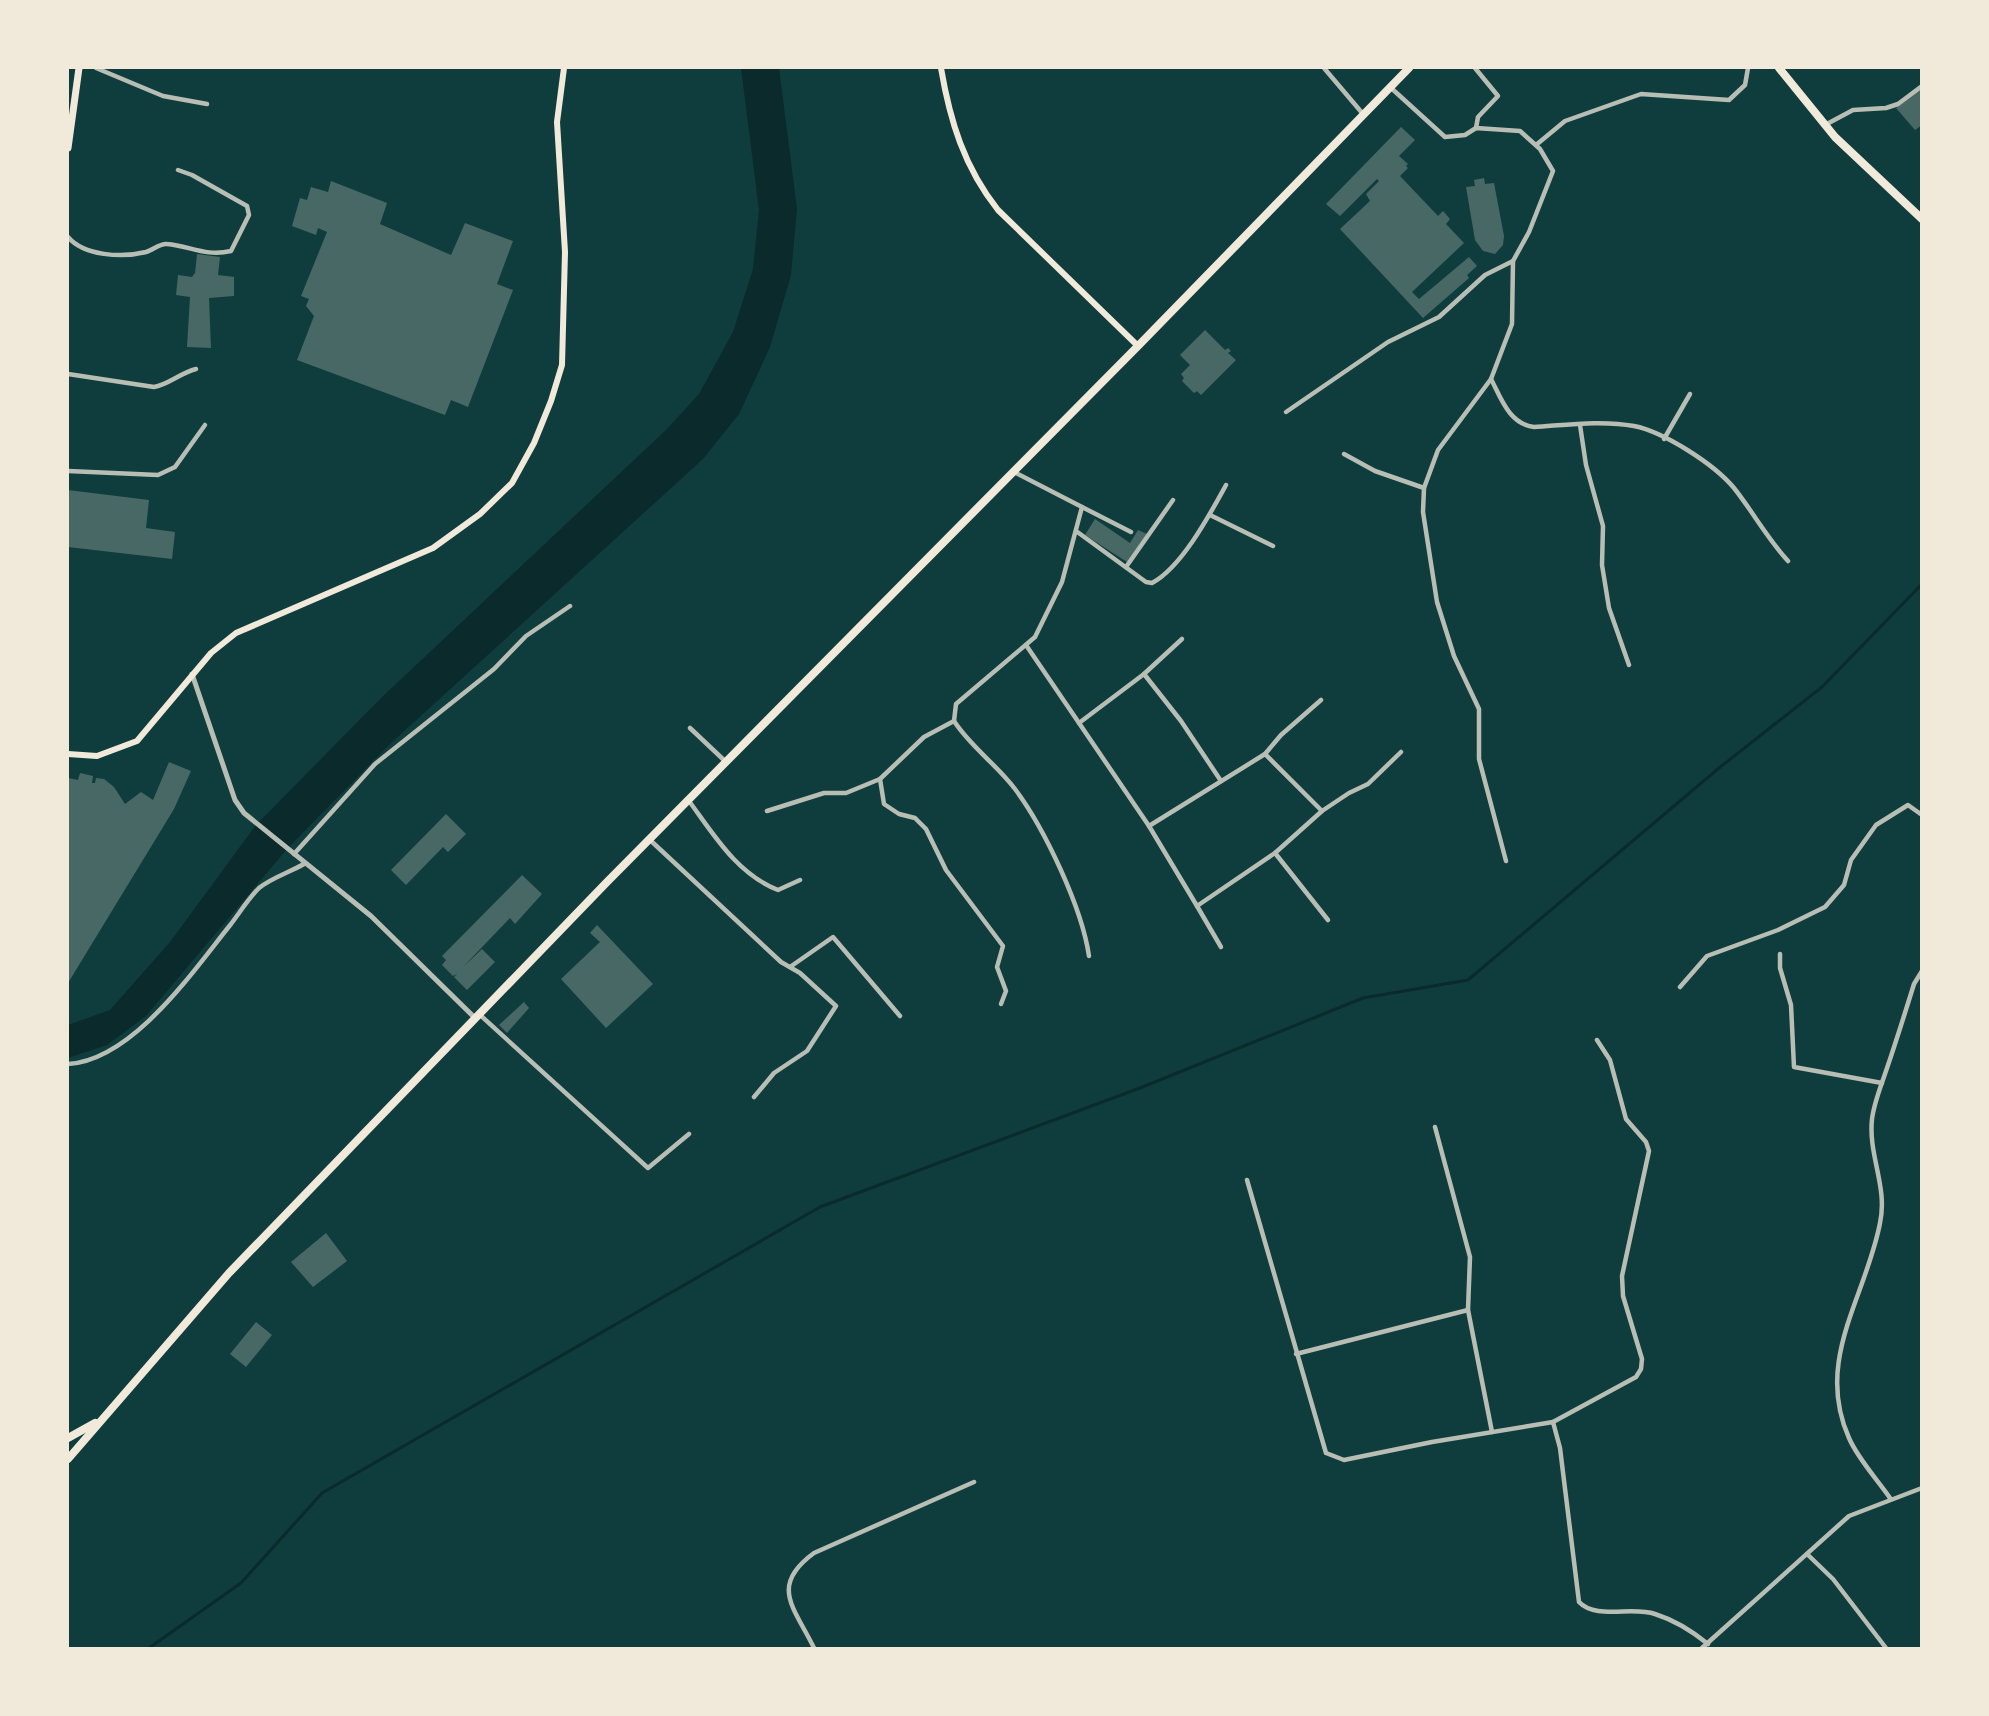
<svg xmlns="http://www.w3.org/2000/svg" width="1989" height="1716" viewBox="0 0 1989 1716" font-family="'PT Sans Narrow',sans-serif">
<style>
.water{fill:#0a2a2b}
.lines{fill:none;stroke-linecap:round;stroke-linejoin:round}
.stream{stroke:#0a2a2b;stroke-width:3}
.building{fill:#486865}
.minor{stroke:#b8beb3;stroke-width:4.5}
.tertiary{stroke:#b8beb3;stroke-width:5}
.secondary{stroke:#f1e9da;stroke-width:6}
.primary{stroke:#f1e9da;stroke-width:7}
.trunk{stroke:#f1e9da;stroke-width:8}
</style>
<rect width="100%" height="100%" fill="#0f3d3e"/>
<path class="water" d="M741,68H779L797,209L791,275L770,347L739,414L703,459L391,743L287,849L146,1016L107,1045L68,1058V1025L110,1010L170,942L256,825L382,697L666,430L699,394L733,332L753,269L759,210Z"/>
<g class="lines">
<path class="stream" d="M149,1648L241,1583L322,1493L820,1207L1140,1088L1363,998L1468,980L1719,768L1822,687L1922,584"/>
</g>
<g class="building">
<path d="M1922,87V125L1915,130L1896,108Z"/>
<path d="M1401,127L1415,140L1399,156L1408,164L1406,166L1408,168L1400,176L1438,216L1443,211L1450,219L1446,224L1464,243L1412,292L1419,299L1469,257L1477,266L1467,275L1469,278L1423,318L1340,229L1370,201L1366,194L1379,181L1377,179L1340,216L1326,204Z"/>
<path d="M1484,178L1485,184L1494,183L1504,236L1503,245L1495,254L1483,251L1475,240L1466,187L1475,186L1474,180Z"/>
<path d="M331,181L387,203L380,224L451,255L465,223L513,241L497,284L513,290L468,407L451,400L445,415L297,360L314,316L306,306L309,299L301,296L327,232L318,228L316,235L292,226L300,198L307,200L311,187L328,192Z"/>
<path d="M197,254L220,257L218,275L234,277V296L209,298L211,348L187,347L190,297L176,295L178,275L192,277L195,273Z"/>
<path d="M1205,330L1225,350L1228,348L1231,351L1228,353L1236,360L1201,395L1197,391L1194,393L1182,381L1184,378L1181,374L1190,365L1180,355Z"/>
<path d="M68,490L149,500L146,528L175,532L172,559L68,547Z"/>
<path d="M1095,519L1130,543L1138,530L1147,534L1127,562L1085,535Z"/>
<path d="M169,762L191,771L174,809L68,983V778L78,780L80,773L93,776L92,783H95L96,778L104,779L114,787L125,804L141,792L153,800Z"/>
<path d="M446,814L466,834L448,852L443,847L406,885L391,870Z"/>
<path d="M522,875L542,894L515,924L510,918L463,967L482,949L495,962L467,990L454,977L457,974L453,976L442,965L446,960L442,956Z"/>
<path d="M597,925L653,984L606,1028L561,979L600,942L590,933Z"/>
<path d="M524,1002L529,1008L507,1033L499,1025Z"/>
<path d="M326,1233L347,1261L313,1287L291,1262Z"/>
<path d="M256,1322L272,1335L246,1367L230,1354Z"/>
</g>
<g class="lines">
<g class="minor">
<path d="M96,68L163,96L207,104"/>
<path d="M1324,68L1363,114"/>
<path d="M1475,68L1498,96L1478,117L1476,128"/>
<path d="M1390,87L1445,137L1465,135L1476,128L1520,131L1540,149L1553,171L1529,232L1513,261L1512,324L1491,379C1501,398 1509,424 1534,427C1566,425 1602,420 1634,426C1664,432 1714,464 1734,488C1753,512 1767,538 1788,561"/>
<path d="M1825,125L1853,110L1886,108L1898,104L1922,86"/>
<path d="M1536,145L1565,121L1641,94L1729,100L1745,85L1748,68"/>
<path d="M68,237C84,256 122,258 146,252C153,250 160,243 167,244C190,246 206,257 231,251L249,215L247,206L192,175L178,170"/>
<path d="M68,374L154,387C168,385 180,373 196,369"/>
<path d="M1491,379L1438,450L1424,488L1423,512L1437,602L1454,656L1479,709V759L1506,861"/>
<path d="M1286,412L1388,342L1439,317L1485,275L1513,261"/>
<path d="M1580,425L1586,465L1603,526L1602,565L1609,608L1629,665"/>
<path d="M1664,439L1690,394"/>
<path d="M1344,454L1375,471L1424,488"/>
<path d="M68,471L158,475L175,467L205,425"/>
<path d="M1082,507L1131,532"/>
<path d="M1210,515L1273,546"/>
<path d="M1076,531L1146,582L1152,583C1182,567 1210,514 1226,485"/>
<path d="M1126,567L1173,500"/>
<path d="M1026,645L1149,826L1197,906L1275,853L1322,811L1349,793L1368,784L1401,752"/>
<path d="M1144,674L1181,721L1221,781"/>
<path d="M954,721C970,746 997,765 1015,789C1045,829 1082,908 1089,956"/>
<path d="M1079,723L1144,674L1182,639"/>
<path d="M690,728L726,762"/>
<path d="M1265,754L1281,735L1321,700"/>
<path d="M880,779L884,804L899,814L915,818L926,829L946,870L1003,946L997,967L1006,991L1001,1004"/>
<path d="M689,801C714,835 737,874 778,890L800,880"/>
<path d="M767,811L824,793H846L880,779L924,737L954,721L956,704L1035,637L1062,582L1082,507L1014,472"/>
<path d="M1149,826L1265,754L1322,811"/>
<path d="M650,840L781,962L800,973L836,1006L807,1051L774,1073L754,1097"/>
<path d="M1275,853L1328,920"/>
<path d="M294,854L375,764L494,669L526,636L570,606"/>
<path d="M1197,906L1221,947"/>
<path d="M1780,954V968L1791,1005L1794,1067L1882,1083"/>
<path d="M790,967L833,937L900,1016"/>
<path d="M1680,987L1707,956L1778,930L1825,907L1844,885L1851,860L1876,825L1908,805L1922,815"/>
<path d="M479,1014L648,1168L689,1134"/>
<path d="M68,1064C133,1060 193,971 231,924C240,912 249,898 259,888C271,878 290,872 304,864"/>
<path d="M1435,1127L1470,1257L1468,1310L1492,1432"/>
<path d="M1247,1180L1326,1453L1344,1460L1432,1442L1553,1422L1560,1448L1579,1602C1596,1620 1632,1606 1655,1614C1674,1620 1692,1631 1708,1644"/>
<path d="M1296,1354L1468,1310"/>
<path d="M1553,1422L1636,1377L1641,1369L1642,1359L1623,1296L1622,1276L1649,1151L1646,1142L1626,1119L1610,1060L1597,1040"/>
<path d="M1890,1498C1877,1479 1858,1459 1849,1438C1814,1360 1866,1297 1880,1223C1888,1187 1868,1155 1872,1119C1874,1103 1881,1086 1886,1071C1896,1042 1905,1013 1914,984L1922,971"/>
<path d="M1807,1554L1833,1579L1886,1648"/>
<path d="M814,1648C794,1607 769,1586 814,1553L974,1482"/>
<path d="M1702,1648L1849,1516L1922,1488"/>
</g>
<path class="tertiary" d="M192,674L235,800L244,813L371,916L475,1018"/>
<g class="secondary">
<path d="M941,68C950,121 964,167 998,210L1138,346"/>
<path d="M68,754L97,756L137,741L211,653L236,633L433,548L480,514L512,483L534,443L551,401L562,365L565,252L557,122L564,68"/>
</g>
<path class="primary" d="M68,148L79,68"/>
<g class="trunk">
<path d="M1779,68L1835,137L1922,219"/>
<path d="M68,1438L95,1423"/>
<path d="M68,1459L229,1273L607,882L1138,346L1409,68"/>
</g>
</g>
<rect width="1989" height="1716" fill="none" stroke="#f1e9da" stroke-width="138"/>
</svg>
